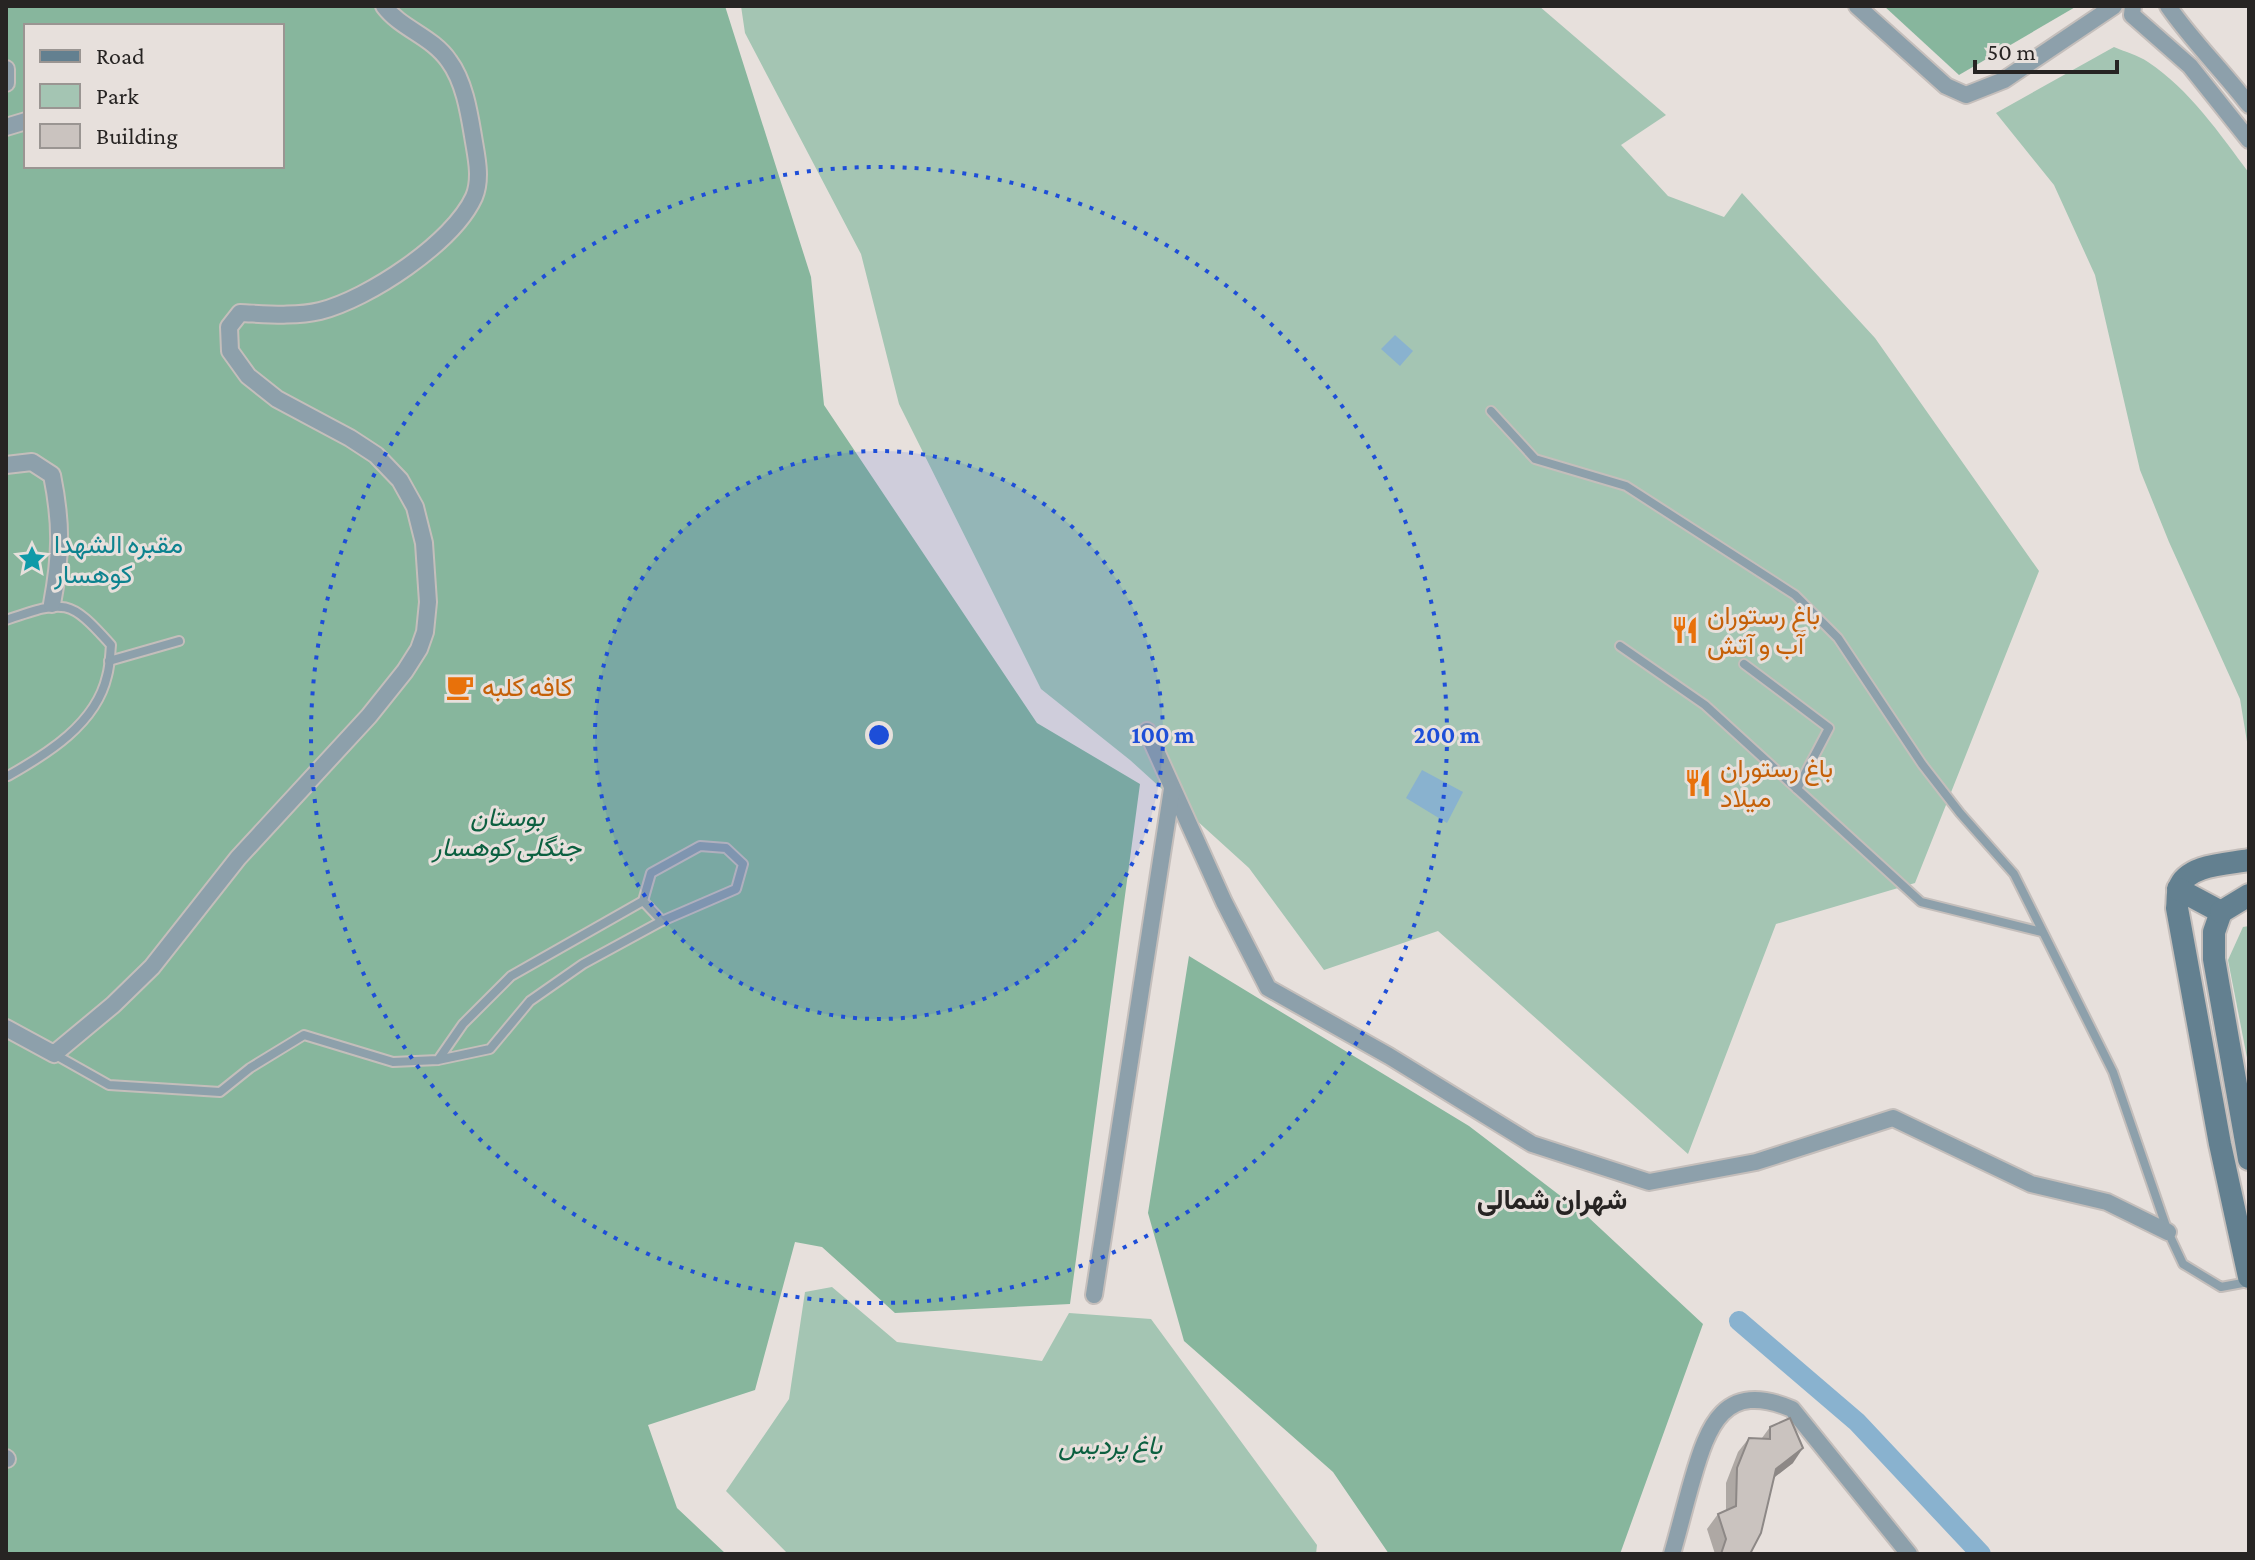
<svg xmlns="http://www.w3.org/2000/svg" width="2255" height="1560" viewBox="0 0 2255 1560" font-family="'Crimson Pro',Vazirmatn,serif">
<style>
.green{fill:#a4c5b3}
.forest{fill:#87b69d;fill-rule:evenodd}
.water{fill:#89b2cf}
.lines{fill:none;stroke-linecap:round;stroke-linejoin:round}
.canal{stroke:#89b2cf;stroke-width:20}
.lane-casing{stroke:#c4bebb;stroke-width:12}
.street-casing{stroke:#c4bebb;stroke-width:20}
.secondary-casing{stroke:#c4bebb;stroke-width:26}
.lane{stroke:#8da0ab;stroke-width:8}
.street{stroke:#8da0ab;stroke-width:16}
.secondary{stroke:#638090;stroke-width:22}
.wall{fill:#aea8a4}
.shaded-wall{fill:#8d8886}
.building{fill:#cac3bf;stroke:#8d8886;stroke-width:2}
.ring{fill:none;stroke:#1d4ed8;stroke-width:4;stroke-dasharray:4 8}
.labels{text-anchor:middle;stroke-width:6;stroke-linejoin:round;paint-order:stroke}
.culture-label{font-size:26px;fill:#0d838f;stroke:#e7e0dc;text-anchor:start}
.food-label{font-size:26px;fill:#c56008;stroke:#e7e0dc;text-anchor:start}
.park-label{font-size:26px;font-style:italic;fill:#0c6040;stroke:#e7e0dc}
.neighbourhood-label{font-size:28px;font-weight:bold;fill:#272423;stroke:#e7e0dc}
.centre{fill:#1d4ed8;stroke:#e7e0dc;stroke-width:4}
.ring-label{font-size:24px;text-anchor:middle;font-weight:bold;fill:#1d4ed8;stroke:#e7e0dc;stroke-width:6;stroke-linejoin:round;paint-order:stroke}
</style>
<rect width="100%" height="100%" fill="#e7e0dc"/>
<g class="green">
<path d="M741,6H1539L1666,115L1621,145L1668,196L1724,217L1742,193L1875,338L2039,571L1915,883L1776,924L1688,1154L1438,931L1324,970L1249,868L1130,760L1041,689L899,404L861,254L745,33Z"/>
<path d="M2114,47C2125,52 2138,55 2148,62C2189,89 2220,134 2249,173V754L2240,699L2169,542L2140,470L2095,275L2054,185L1996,113Z"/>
<path d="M2249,926V1068L2228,960L2243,927Z"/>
<path d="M832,1287L897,1342L1042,1361L1069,1313L1151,1319L1317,1545L1316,1554H788L726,1491L789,1399L805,1292Z"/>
</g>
<g class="forest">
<path d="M6,6H725L811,277L824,405L1037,723L1140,784L1070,1304L895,1313L822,1247L795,1242L755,1390L648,1425L677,1508L726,1554H6ZM26,26H282V166H26Z"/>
<path d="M1884,6H2077L1959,75Z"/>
<path d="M1189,956L1469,1126L1588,1217L1703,1324L1620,1554H1389L1333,1472L1184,1341L1148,1213Z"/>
</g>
<g class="water">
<path d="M1395,335L1413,351L1400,366L1381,349Z"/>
<path d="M1422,770L1463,792L1447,823L1406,798Z"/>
</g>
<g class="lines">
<path class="canal" d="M1739,1321L1857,1422L1981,1554"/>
<g class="lane-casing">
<g id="lane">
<path d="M1491,411L1535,459L1626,486L1795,595L1838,638L1922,764L1960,813L2014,874L2113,1072L2168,1232L2183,1264L2221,1287L2248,1282"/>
<path d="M6,620C65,600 69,598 111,645C110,655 110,666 107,676C96,724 47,754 8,776"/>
<path d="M1620,646L1705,705L1921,902L2042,932"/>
<path d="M109,661L179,641"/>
<path d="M1744,664L1829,728L1797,789"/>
<path d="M643,901L662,921"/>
<path d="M54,1054L109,1085L220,1092L250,1068L304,1035L393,1062L438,1060L490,1049L530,1001L583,964L662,921L736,889L743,864L726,848L700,846L651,873L643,901L511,976L463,1024L438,1060"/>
</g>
</g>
<g class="street-casing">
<g id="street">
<path d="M1857,6L1946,86L1966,95L2004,80L2114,6"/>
<path d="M2133,6L2132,15L2190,66L2249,140"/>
<path d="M2168,6C2192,41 2223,71 2249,105"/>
<path d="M6,69V83"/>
<path d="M6,127L26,121"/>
<path d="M6,465L32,462L52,475C62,524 61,556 52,604"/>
<path d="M1147,731L1224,902L1268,988L1389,1056L1532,1144L1649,1182L1756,1162L1893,1118L2031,1184L2107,1202L2168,1232"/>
<path d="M6,1028L54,1054L113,1005L152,967L238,858L369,716L405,671L419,649L425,632L428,602L424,543L415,507L400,480L376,455L350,438L277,399L248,376L230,351L229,327L240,313C265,314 295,317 320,311C368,299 453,243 474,197C482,178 476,155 473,136C469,112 464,81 449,61C432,36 401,29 384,6"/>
<path d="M1094,1295L1172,789"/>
<path d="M6,1458L7,1459"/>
<path d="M1672,1554C1679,1530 1685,1505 1692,1481C1708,1425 1724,1380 1792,1409L1909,1554"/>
</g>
</g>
<g class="secondary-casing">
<g id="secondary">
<path d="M2249,860C2228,864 2187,864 2179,888C2177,894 2178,902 2177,908L2220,1144L2249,1277"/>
<path d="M2178,889L2221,912"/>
<path d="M2221,912L2214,932V959L2249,1159"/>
<path d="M2221,912L2249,895"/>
</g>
</g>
<use href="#lane" class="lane"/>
<use href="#street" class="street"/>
<use href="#secondary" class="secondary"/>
</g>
<path class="wall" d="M1770,1427L1793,1463L1774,1477L1750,1554H1715L1707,1529L1718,1514L1726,1511V1483L1738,1452L1749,1438H1762Z"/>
<path class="shaded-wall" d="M1803,1448L1793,1463L1766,1484L1776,1469Z"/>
<path class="building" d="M1790,1418L1803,1448L1776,1469L1761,1533L1750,1554H1721L1726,1539L1718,1514L1736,1506L1737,1468L1749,1438L1770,1439V1427Z"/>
<circle cx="879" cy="735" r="284" fill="#1d4ed8" fill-opacity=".12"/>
<g class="ring">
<circle cx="879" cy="735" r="284"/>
<circle cx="879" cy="735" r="568"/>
</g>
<defs>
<g id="sight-bare" transform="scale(2.16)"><path d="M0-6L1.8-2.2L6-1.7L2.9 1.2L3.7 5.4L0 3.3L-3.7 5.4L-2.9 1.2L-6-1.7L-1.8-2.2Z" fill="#0f9aa8" stroke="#e7e0dc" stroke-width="2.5" paint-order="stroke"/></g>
<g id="restaurant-bare" transform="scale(2.16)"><path d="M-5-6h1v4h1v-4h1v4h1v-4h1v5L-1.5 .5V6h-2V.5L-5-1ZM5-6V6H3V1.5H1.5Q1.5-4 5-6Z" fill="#e8710a" stroke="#e7e0dc" stroke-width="2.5" paint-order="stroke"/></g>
<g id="cafe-bare" transform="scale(2.16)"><path d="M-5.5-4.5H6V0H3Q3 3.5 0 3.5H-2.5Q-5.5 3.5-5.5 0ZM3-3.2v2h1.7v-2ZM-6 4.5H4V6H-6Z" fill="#e8710a" stroke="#e7e0dc" stroke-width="2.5" paint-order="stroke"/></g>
</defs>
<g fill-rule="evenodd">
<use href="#sight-bare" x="32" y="559"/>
<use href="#restaurant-bare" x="1685" y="630"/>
<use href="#cafe-bare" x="460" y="687"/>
<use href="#restaurant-bare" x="1698" y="783"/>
</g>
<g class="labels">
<g class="culture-label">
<text x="54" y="553">مقبره الشهدا<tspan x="54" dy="30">کوهسار</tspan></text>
</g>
<g class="food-label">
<text x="1707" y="624">باغ رستوران<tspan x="1707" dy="30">آب و آتش</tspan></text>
<text x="482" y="696">کافه کلبه</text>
<text x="1720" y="777">باغ رستوران<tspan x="1720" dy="30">میلاد</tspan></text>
</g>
<g class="park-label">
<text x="507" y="826">بوستان<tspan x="507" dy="30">جنگلی کوهسار</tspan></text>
<text x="1110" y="1454">باغ پردیس</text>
</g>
<g class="neighbourhood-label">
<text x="1552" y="1209">شهران شمالی</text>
</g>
</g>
<circle cx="879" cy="735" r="12" class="centre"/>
<g class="ring-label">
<text x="1163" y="743">100 m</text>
<text x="1447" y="743">200 m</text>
</g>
<rect width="2255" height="1560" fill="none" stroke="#272423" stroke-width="16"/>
<rect x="24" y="24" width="260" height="144" fill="#e7e0dc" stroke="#9a9592" stroke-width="2"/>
<rect x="40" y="50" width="40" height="12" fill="#638090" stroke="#9a9592" stroke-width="2"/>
<text x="96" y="64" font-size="24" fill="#272423">Road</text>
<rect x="40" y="84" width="40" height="24" fill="#a4c5b3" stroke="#9a9592" stroke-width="2"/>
<text x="96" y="104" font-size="24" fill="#272423">Park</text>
<rect x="40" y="124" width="40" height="24" fill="#cac3bf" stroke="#9a9592" stroke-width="2"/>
<text x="96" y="144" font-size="24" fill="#272423">Building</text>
<path d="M1975 60v12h142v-12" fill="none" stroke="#272423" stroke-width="4"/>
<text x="1987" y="60" font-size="24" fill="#272423" stroke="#e7e0dc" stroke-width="6" paint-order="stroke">50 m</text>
</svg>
